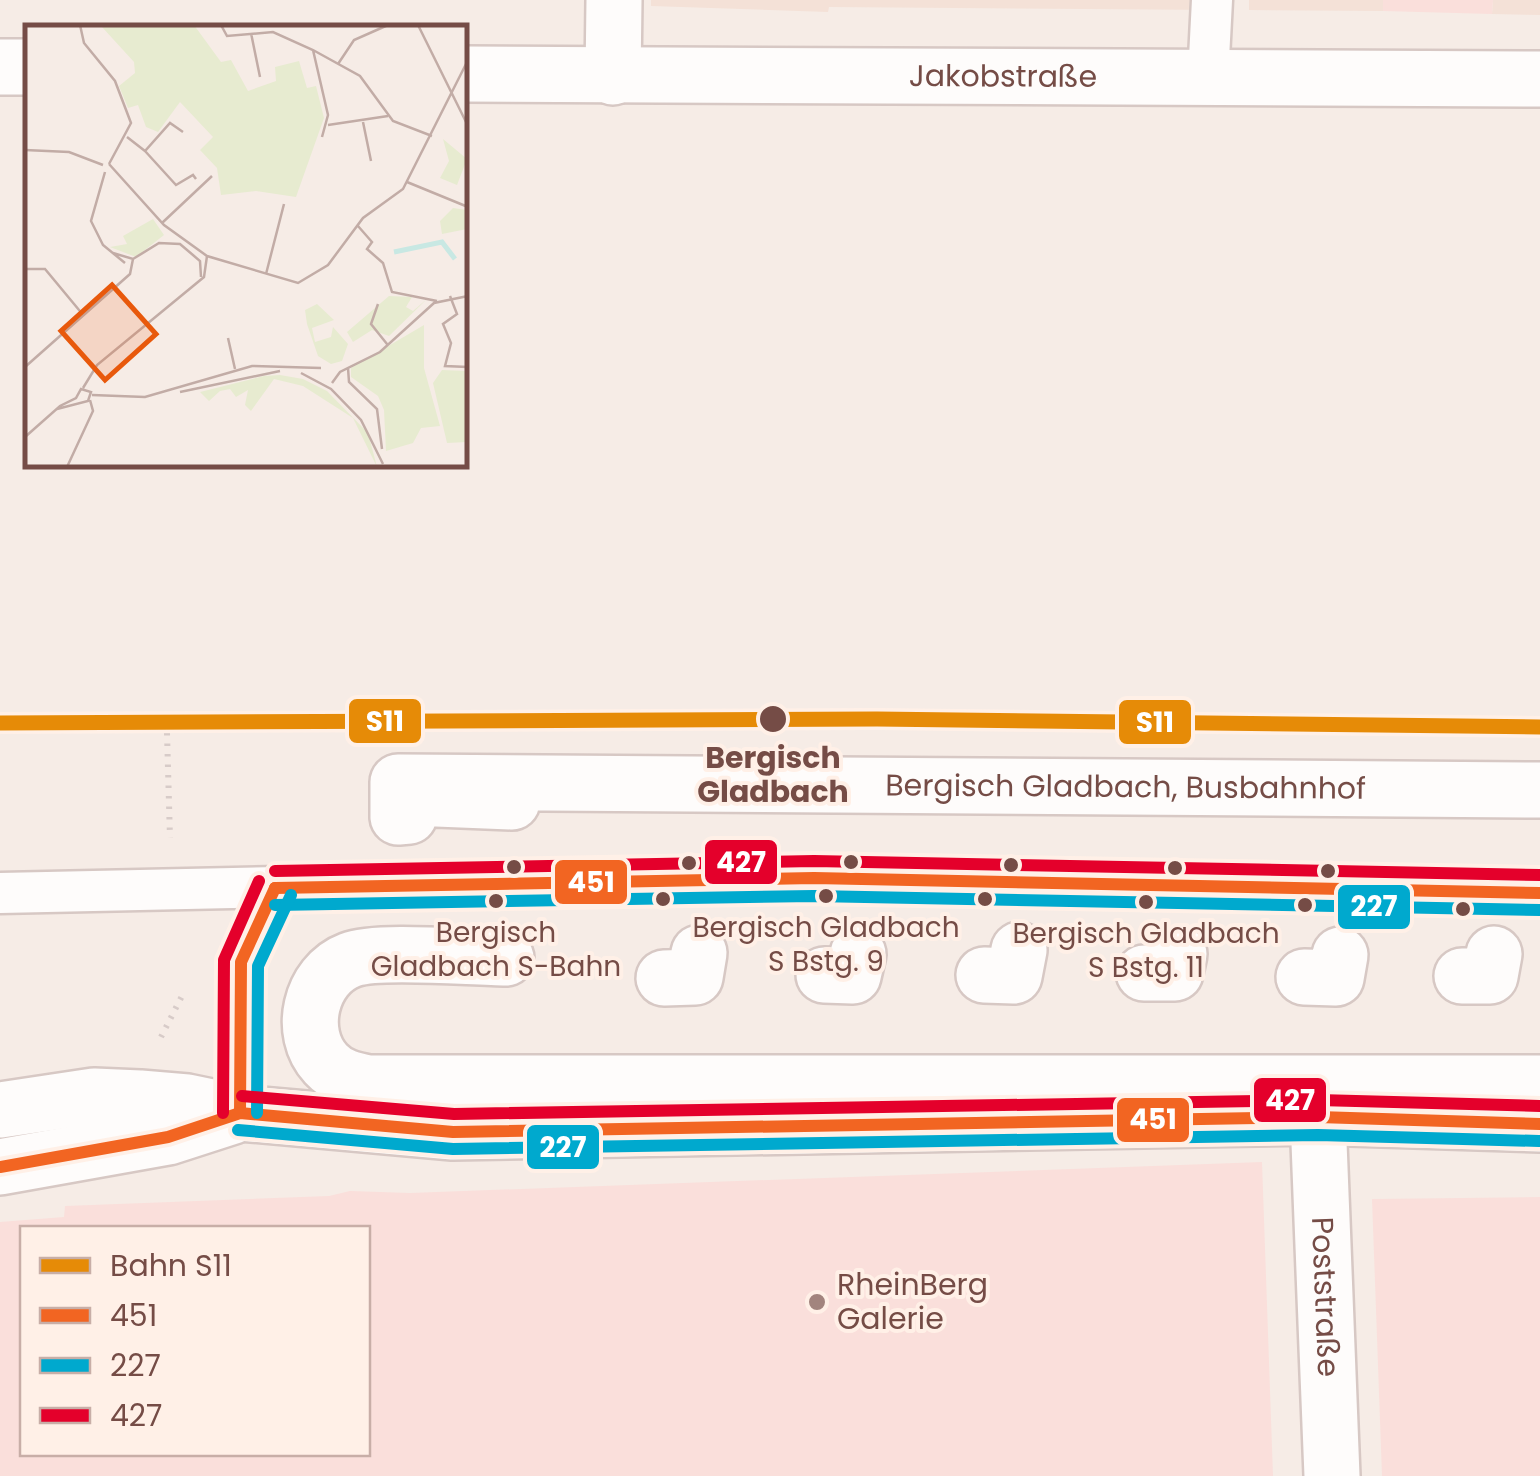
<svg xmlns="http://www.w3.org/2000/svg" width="1540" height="1476" viewBox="0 0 1540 1476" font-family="Poppins,sans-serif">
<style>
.residential{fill:#f4e1d7}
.commercial{fill:#fadfdb;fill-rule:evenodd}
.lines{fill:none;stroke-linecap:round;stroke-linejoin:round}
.service-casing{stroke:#d7c8c4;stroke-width:45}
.pedestrian-casing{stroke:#d7c8c4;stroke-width:60}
.minor-casing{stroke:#d7c8c4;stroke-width:60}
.path{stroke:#d7cbc8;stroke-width:6;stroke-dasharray:2.5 8;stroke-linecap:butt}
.service{stroke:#fefcfb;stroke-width:40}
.pedestrian{stroke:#fefcfb;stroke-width:55}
.minor{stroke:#fefcfb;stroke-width:55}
.bus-1-casing{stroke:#fff0e7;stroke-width:20}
.bus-2-casing{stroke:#fff0e7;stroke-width:20}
.bus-3-casing{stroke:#fff0e7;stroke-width:20}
.bus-1{stroke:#f26522;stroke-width:12}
.bus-2{stroke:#00a9ce;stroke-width:12}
.bus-3{stroke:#e4002b;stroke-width:12}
.rail-1-casing{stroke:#fff0e7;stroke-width:22}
.rail-1{stroke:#e68b07;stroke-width:15}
.stop-dot{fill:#754c46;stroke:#fff0e7;stroke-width:4}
.poi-dot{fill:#a2847e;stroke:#fff0e7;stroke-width:4}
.labels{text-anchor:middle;stroke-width:8;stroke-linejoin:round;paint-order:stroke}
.bus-label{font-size:28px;fill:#754c46;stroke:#fff0e7}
.street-label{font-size:30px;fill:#754c46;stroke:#fff0e7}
.stop-label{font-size:30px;font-weight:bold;fill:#754c46;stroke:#fff0e7}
.poi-label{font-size:30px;fill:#754c46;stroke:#fff0e7;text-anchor:start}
.inset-river{fill:none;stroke:#c8e8e3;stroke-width:5}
.inset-road{fill:none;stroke:#c2aca6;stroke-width:2.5}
.view{fill:#e8590c;fill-opacity:0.15;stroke:#e8590c;stroke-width:5}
.inset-edge{fill:none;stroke:#754c46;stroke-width:5}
.line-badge{stroke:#fff0e7;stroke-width:4}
.badge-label{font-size:28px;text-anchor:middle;font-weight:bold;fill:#fff}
</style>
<rect width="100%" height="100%" fill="#f6ece6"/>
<g class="residential">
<path d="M651,0H1218V10L829,7L828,12L651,6Z"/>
<path d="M1249,0H1383V11L1249,10Z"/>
<path d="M1493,0H1540V15L1492,14Z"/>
</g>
<g class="commercial">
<path d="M1383,0H1493L1492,14L1383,11Z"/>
<path d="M1262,1162L1273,1476H0V1222L64,1217L65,1206L329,1196L350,1191L410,1193ZM368,1228V1454H22V1228Z"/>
<path d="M1540,1197V1476H1382L1372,1199Z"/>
</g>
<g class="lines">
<g class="service-casing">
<g id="service">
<path d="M1208,78L1212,0"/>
<path d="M0,893L688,878H860L1540,893"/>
<path d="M240,1113L241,962L275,888"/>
</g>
</g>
<g class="pedestrian-casing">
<g id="pedestrian">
<path id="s1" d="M512,802L412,798L409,816L398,817V782L1540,790"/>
<path d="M506,958C471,958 378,949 350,960C310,975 297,1033 326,1064C338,1077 353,1080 368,1083H1540"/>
<path d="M1144,973H1175L1179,954"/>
<path d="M824,975L853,976L858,954"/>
<path d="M984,975L1014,976L1019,950"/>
<path d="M1462,976H1490L1494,954"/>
<path d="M1304,977L1336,978L1340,955"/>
<path d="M664,978L695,977L699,953"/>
<path id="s2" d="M1318,1117L1332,1476"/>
</g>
</g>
<g class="minor-casing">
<g id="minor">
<path d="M0,67H28"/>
<path id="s3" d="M465,74L1540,79"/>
<path d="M613,77L614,0"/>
<path d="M0,1110L94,1096L140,1098L187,1102L240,1113L453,1132L1318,1117L1540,1124"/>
<path d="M0,1167L168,1137L233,1116"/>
</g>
</g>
<g class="path">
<path d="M167,733L170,838"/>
<path d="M161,1037L183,994H187"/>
</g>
<use href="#service" class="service"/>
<use href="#pedestrian" class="pedestrian"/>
<use href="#minor" class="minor"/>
<g class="bus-1-casing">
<g id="bus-1">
<path d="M275,888L814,878L1540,893"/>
<path d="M240,1113L241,962L275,888"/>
<path d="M0,1167L168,1137L240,1113L453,1132L1318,1117L1540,1124"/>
</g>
</g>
<g class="bus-2-casing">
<g id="bus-2">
<path d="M275,905L814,896L1540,910"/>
<path d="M257,1113L258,966L291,895"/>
<path d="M238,1130L453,1149L1318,1135L1539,1141"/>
</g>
</g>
<g class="bus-3-casing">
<g id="bus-3">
<path d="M275,871L814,861L1540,875"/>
<path d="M242,1096L454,1114L1318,1100L1540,1106"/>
<path d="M223,1113L224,960L259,881"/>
</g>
</g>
<use href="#bus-1" class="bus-1"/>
<use href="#bus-2" class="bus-2"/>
<use href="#bus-3" class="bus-3"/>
<g class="rail-1-casing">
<path id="rail-1" d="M0,723L877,719L1540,727"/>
</g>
<use href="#rail-1" class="rail-1"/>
</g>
<g class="stop-dot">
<circle cx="773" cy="719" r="15"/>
<circle cx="851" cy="862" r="9"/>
<circle cx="689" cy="863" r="9"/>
<circle cx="1011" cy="865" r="9"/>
<circle cx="514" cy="867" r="9"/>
<circle cx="1175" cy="868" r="9"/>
<circle cx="1328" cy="871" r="9"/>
<circle cx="826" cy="896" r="9"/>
<circle cx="663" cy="899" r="9"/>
<circle cx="985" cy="899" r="9"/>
<circle cx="496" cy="901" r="9"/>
<circle cx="1146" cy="902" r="9"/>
<circle cx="1305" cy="905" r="9"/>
<circle cx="1463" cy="909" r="9"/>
</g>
<circle class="poi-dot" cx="817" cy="1302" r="10"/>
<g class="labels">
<g class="bus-label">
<text x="826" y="937">Bergisch Gladbach<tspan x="826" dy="34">S Bstg. 9</tspan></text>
<text x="496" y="942">Bergisch<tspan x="496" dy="34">Gladbach S-Bahn</tspan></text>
<text x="1146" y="943">Bergisch Gladbach<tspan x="1146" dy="34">S Bstg. 11</tspan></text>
</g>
<g class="street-label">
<text dy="10" stroke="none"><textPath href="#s3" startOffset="538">Jakobstraße</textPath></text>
<text dy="10" stroke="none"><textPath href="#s1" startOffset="892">Bergisch Gladbach, Busbahnhof</textPath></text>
<text dy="10" stroke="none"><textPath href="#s2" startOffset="180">Poststraße</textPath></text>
</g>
<g class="stop-label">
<text x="773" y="768">Bergisch<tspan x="773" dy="34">Gladbach</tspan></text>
</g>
<g class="poi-label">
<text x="837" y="1295">RheinBerg<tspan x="837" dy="34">Galerie</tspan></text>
</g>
</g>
<g transform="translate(25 25)">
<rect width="442" height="442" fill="#f6ece6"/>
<path d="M169,0L196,37L206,35L223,66L251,56L250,42L274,36L282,63L291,61L299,93L271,172L231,166L196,170L192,143L175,125L188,112L155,77L133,107L121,102L113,80L103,83L94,61L110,48L109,37L77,2ZM418,114L442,134L432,160L415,153L424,136ZM428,183L442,185V204L417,209L415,196ZM128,194L139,210L111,232L85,222L102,219L98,211ZM364,271L387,272L381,282L388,286L403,273L364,311L347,305L328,317L322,307ZM292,279L309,295L287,303L290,317L306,312L308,302L323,319L317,336L306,339L293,331L282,299L280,285ZM399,300V343L415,401L396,403L388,418L361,426L359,385L353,371L326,352V343ZM417,345L442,346V417L422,418L408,358ZM239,351L255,350L278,354L302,366L343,408L352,442L328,393L278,361L249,354L226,386L220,380L223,365L211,372L205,364L195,366L184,376L175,367Z" fill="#e7ebd0"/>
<path class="inset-river" d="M369,227L417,217L430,234"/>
<path class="inset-road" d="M55,0L59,18L90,56L106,98L84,139M196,0L202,11L248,7L288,25L335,51L368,96L407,111M393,0L443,101M226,8L235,52M288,25L303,90L297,112M313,39L329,15L363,0M338,97L346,136M303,100L363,91M102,112L120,126L145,98L158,107M0,125L44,127L78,140M120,126L151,160L168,150L171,154M84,139L139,200L182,231L273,258L303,240L338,193L378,164L443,35M80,147L66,196L78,220L100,238M382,157L443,182M137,198L187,151M333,201L347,217L342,224L358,238L367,267L412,276M88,228L108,234L134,218L155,219L175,236L176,252M0,244H20L59,291M241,249L259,179M425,271L432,289L418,299L426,318L420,341L443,342M353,279L346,299L362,319M203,313L210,344M0,342L105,249L108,234M323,343L324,357L352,384L357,424M276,348L306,364L336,395L358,439M307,358L315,347L355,327L409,278L443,271M58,363L72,340L179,252L182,231M155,367L255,346M67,370L120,372L227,341L296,343M0,412L35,381L51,373L56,364L66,367L63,376L32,384M42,442L68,386L65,375"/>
<path class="view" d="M87,260L131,309L80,355L36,306Z"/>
<rect width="442" height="442" class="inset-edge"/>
</g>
<g class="line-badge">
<rect x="347" y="697" width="76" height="48" rx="10" fill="#e68b07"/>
<rect x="1117" y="698" width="76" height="48" rx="10" fill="#e68b07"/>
<rect x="703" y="838" width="76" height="48" rx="10" fill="#e4002b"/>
<rect x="553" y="858" width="76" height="48" rx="10" fill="#f26522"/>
<rect x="1336" y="883" width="76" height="48" rx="10" fill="#00a9ce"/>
<rect x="1252" y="1076" width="76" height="48" rx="10" fill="#e4002b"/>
<rect x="1115" y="1096" width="76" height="48" rx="10" fill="#f26522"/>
<rect x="525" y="1123" width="76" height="48" rx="10" fill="#00a9ce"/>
</g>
<g class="badge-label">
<text x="385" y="731">S11</text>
<text x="1155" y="732">S11</text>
<text x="741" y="872">427</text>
<text x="591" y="892">451</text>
<text x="1374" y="916">227</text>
<text x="1290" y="1110">427</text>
<text x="1153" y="1129">451</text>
<text x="563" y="1157">227</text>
</g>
<rect x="20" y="1226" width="350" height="230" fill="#fff0e7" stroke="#c8aea7" stroke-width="2.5"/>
<rect x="40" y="1258" width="50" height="15" fill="#e68b07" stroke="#c8aea7" stroke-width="2.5"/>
<text x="110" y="1276" font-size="30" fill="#754c46">Bahn S11</text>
<rect x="40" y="1308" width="50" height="15" fill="#f26522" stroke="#c8aea7" stroke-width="2.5"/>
<text x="110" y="1326" font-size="30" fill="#754c46">451</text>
<rect x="40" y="1358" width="50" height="15" fill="#00a9ce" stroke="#c8aea7" stroke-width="2.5"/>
<text x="110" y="1376" font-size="30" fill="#754c46">227</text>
<rect x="40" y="1408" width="50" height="15" fill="#e4002b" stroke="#c8aea7" stroke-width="2.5"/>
<text x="110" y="1426" font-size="30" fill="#754c46">427</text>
</svg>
